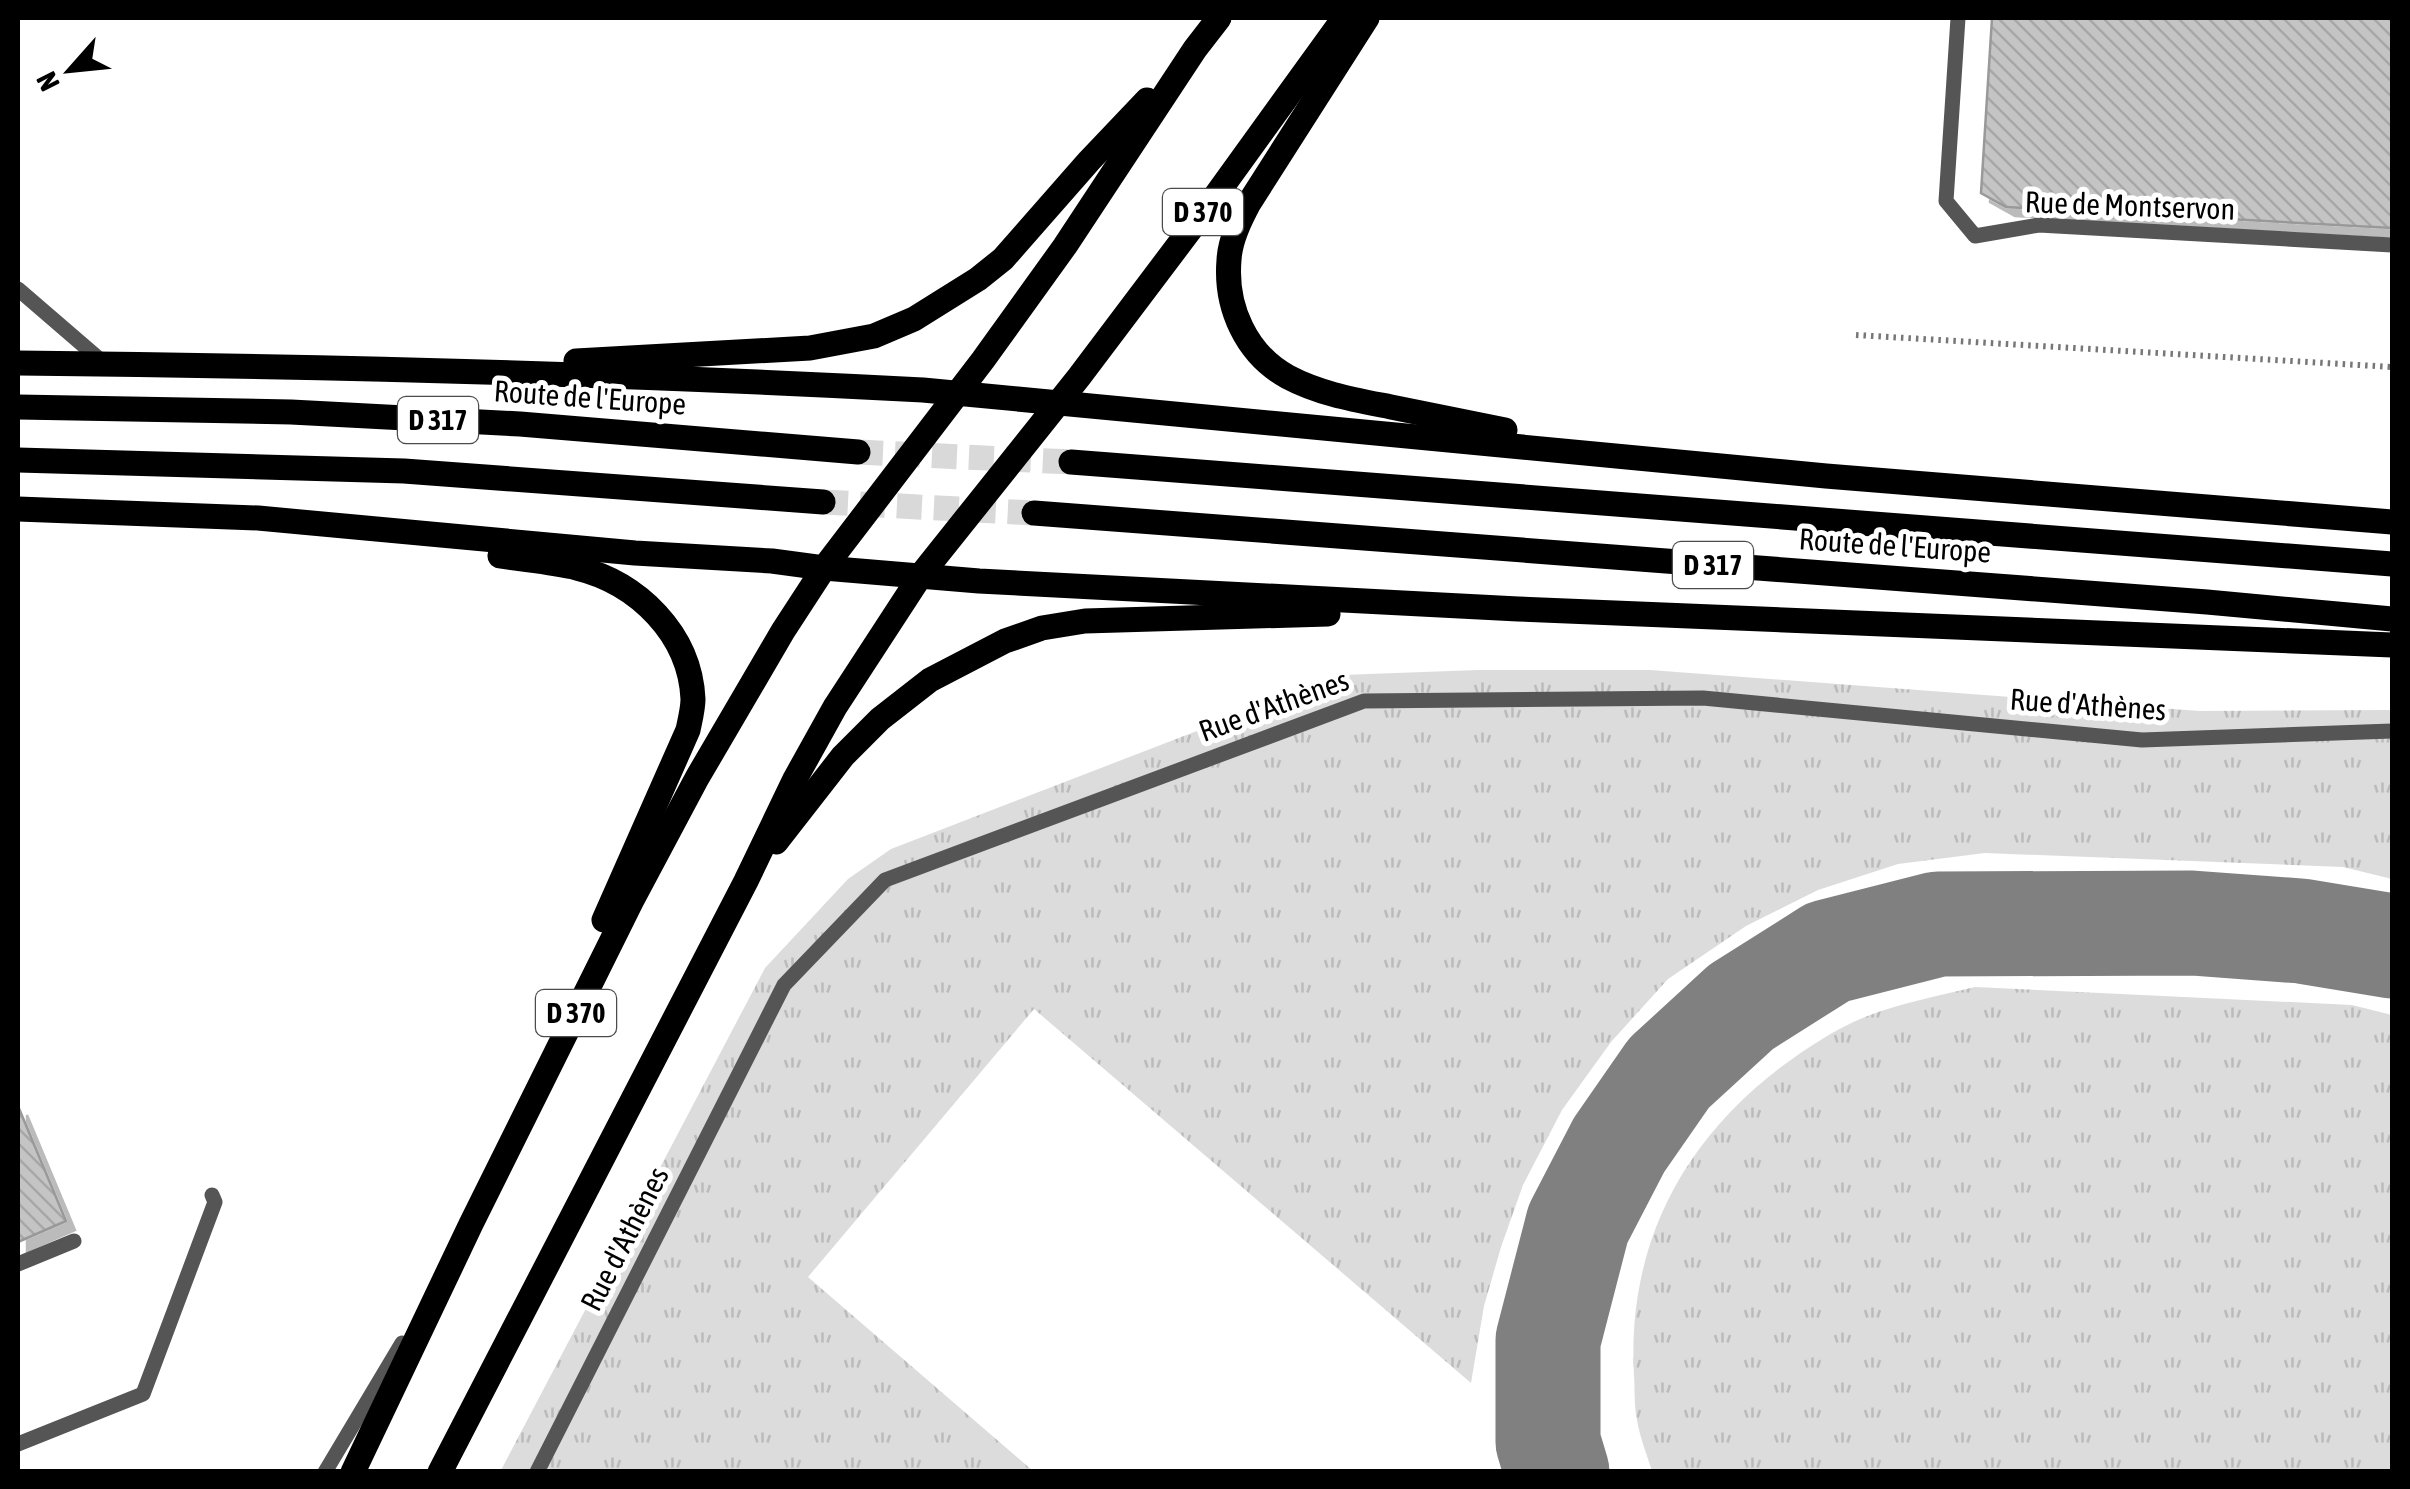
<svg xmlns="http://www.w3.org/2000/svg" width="2410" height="1489" viewBox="0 0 2410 1489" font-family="'Asap Condensed',sans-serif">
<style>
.grass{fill:url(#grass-tufts)}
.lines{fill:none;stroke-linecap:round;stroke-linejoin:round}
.taxiway{stroke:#808080;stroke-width:105}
.building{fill:url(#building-back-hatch);stroke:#999;stroke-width:2.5;filter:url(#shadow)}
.primary-tunnel{stroke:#d9d9d9;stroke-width:25;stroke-dasharray:25 12;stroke-linecap:butt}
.path{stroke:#777;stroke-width:6;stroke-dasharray:2.5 5;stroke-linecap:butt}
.service{stroke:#555;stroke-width:15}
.primary{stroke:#000;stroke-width:25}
.labels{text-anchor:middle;stroke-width:10;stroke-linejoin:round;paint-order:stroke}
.shield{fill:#fff;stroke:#4c4c4c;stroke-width:2.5}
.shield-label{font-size:28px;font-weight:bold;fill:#000}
.street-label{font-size:30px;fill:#000;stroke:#fff}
</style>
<defs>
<pattern id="grass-tufts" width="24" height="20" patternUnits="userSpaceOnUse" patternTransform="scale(2.5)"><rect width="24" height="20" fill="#dcdcdc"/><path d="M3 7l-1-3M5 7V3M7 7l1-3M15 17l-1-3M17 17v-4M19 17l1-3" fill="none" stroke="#bbb"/></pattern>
<pattern id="building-back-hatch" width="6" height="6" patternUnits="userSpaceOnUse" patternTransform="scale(2.5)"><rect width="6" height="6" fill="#c4c4c4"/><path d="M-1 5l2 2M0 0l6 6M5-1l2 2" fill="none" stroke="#a7a7a7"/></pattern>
<filter id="shadow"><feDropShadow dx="9" dy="9" stdDeviation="0" flood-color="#0004"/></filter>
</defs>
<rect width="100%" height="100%" fill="#fff"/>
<g class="grass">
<path d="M1478,670H1650L2200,711L2392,710V879L2343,867L1985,853L1898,864L1818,890L1746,926L1668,979L1611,1042L1562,1110L1523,1185L1501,1247L1484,1306L1471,1383L1034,1009L808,1277L1033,1471L500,1472L765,968L848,879L891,849L1342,675Z"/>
<path d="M1975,987L2352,1005L2392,1015V1471H1652C1647,1455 1640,1438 1637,1420C1634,1406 1635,1390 1634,1375C1627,1248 1680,1144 1781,1067C1807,1048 1835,1029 1865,1017C1900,1003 1938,996 1975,987Z"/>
</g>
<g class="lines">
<path class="taxiway" d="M1557,1472L1548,1442V1340L1578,1224L1619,1145L1669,1073L1741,1007L1828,952L1938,924L2192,923L2301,931L2392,946"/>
</g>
<g class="building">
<path d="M1992,18H2392V228L2006,207L1981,193Z"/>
<path d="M18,1106L66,1221L18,1242Z"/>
</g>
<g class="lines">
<g class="primary-tunnel">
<path d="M858,452L1071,462"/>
<path d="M823,502L1034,513"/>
</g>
<path class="path" d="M1856,335L2392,367"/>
<g class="service">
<path d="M1958,18L1946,201L1975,236L2039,225L2392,245"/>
<path d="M18,289L105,364"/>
<path d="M18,1264L74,1241"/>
<path d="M18,1444L143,1394L215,1202L212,1195"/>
<path d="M325,1472L402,1343"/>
<path d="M537,1472L784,985L885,880L1364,701L1703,698L2142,740L2392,731"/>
</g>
<g class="primary">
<path d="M1367,18L1249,203C1240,220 1230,240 1229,260C1225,307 1246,354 1288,377C1320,394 1356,400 1391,407C1429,415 1467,422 1505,430"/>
<path d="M576,361L810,348L874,336L914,319L978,279L1003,259L1089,161L1147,100"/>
<path d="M18,363C319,366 622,374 923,390L1826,476L2392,522"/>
<path d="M18,407L291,412L520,424L858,452"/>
<path d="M18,460L404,471L823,502"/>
<path d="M1071,462L2392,564"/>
<path d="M18,509L258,518L635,553L772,561L824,568L979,581L1518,609L2392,645"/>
<path d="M1034,513L2207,602L2392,619"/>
<path d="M500,556C525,560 552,562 577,568C638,583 690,634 693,699C693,709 690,720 688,730L604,920"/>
<path d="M776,842L843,756L880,719L930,680L1005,641L1042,628L1085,621L1328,614"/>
<path d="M353,1472L471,1224L631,902L697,778L783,631L824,568L983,360L1065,246L1195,49L1219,18"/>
<path d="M440,1472L746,881L795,779L835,707L921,575L1079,377L1214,198L1344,18"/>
</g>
</g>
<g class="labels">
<g class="shield">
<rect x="1163" y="189" width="80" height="46" rx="8"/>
<rect x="398" y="397" width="80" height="46" rx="8"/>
<rect x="1673" y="542" width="80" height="46" rx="8"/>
<rect x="536" y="990" width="80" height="46" rx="8"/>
</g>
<g class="shield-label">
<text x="1203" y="222">D 370</text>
<text x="438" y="430">D 317</text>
<text x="1713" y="575">D 317</text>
<text x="576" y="1023">D 370</text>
</g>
<g class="street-label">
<text transform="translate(2130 206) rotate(2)" y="10">Rue de Montservon</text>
<text transform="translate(590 398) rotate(4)" y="10">Route de l'Europe</text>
<text transform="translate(1895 546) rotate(4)" y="10">Route de l'Europe</text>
<text transform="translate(2088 705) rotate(4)" y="10">Rue d'Athènes</text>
<text transform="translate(1274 706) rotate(-20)" y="10">Rue d'Athènes</text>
<text transform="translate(625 1239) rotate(-63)" y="10">Rue d'Athènes</text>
</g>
</g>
<rect width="2410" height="1489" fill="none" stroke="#000000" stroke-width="40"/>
<g transform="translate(70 70) rotate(243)" stroke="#ffffff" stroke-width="8" paint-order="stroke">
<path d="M0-8L18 38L0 25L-18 38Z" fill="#000000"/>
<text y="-15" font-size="28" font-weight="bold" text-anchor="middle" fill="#000000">N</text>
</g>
</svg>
